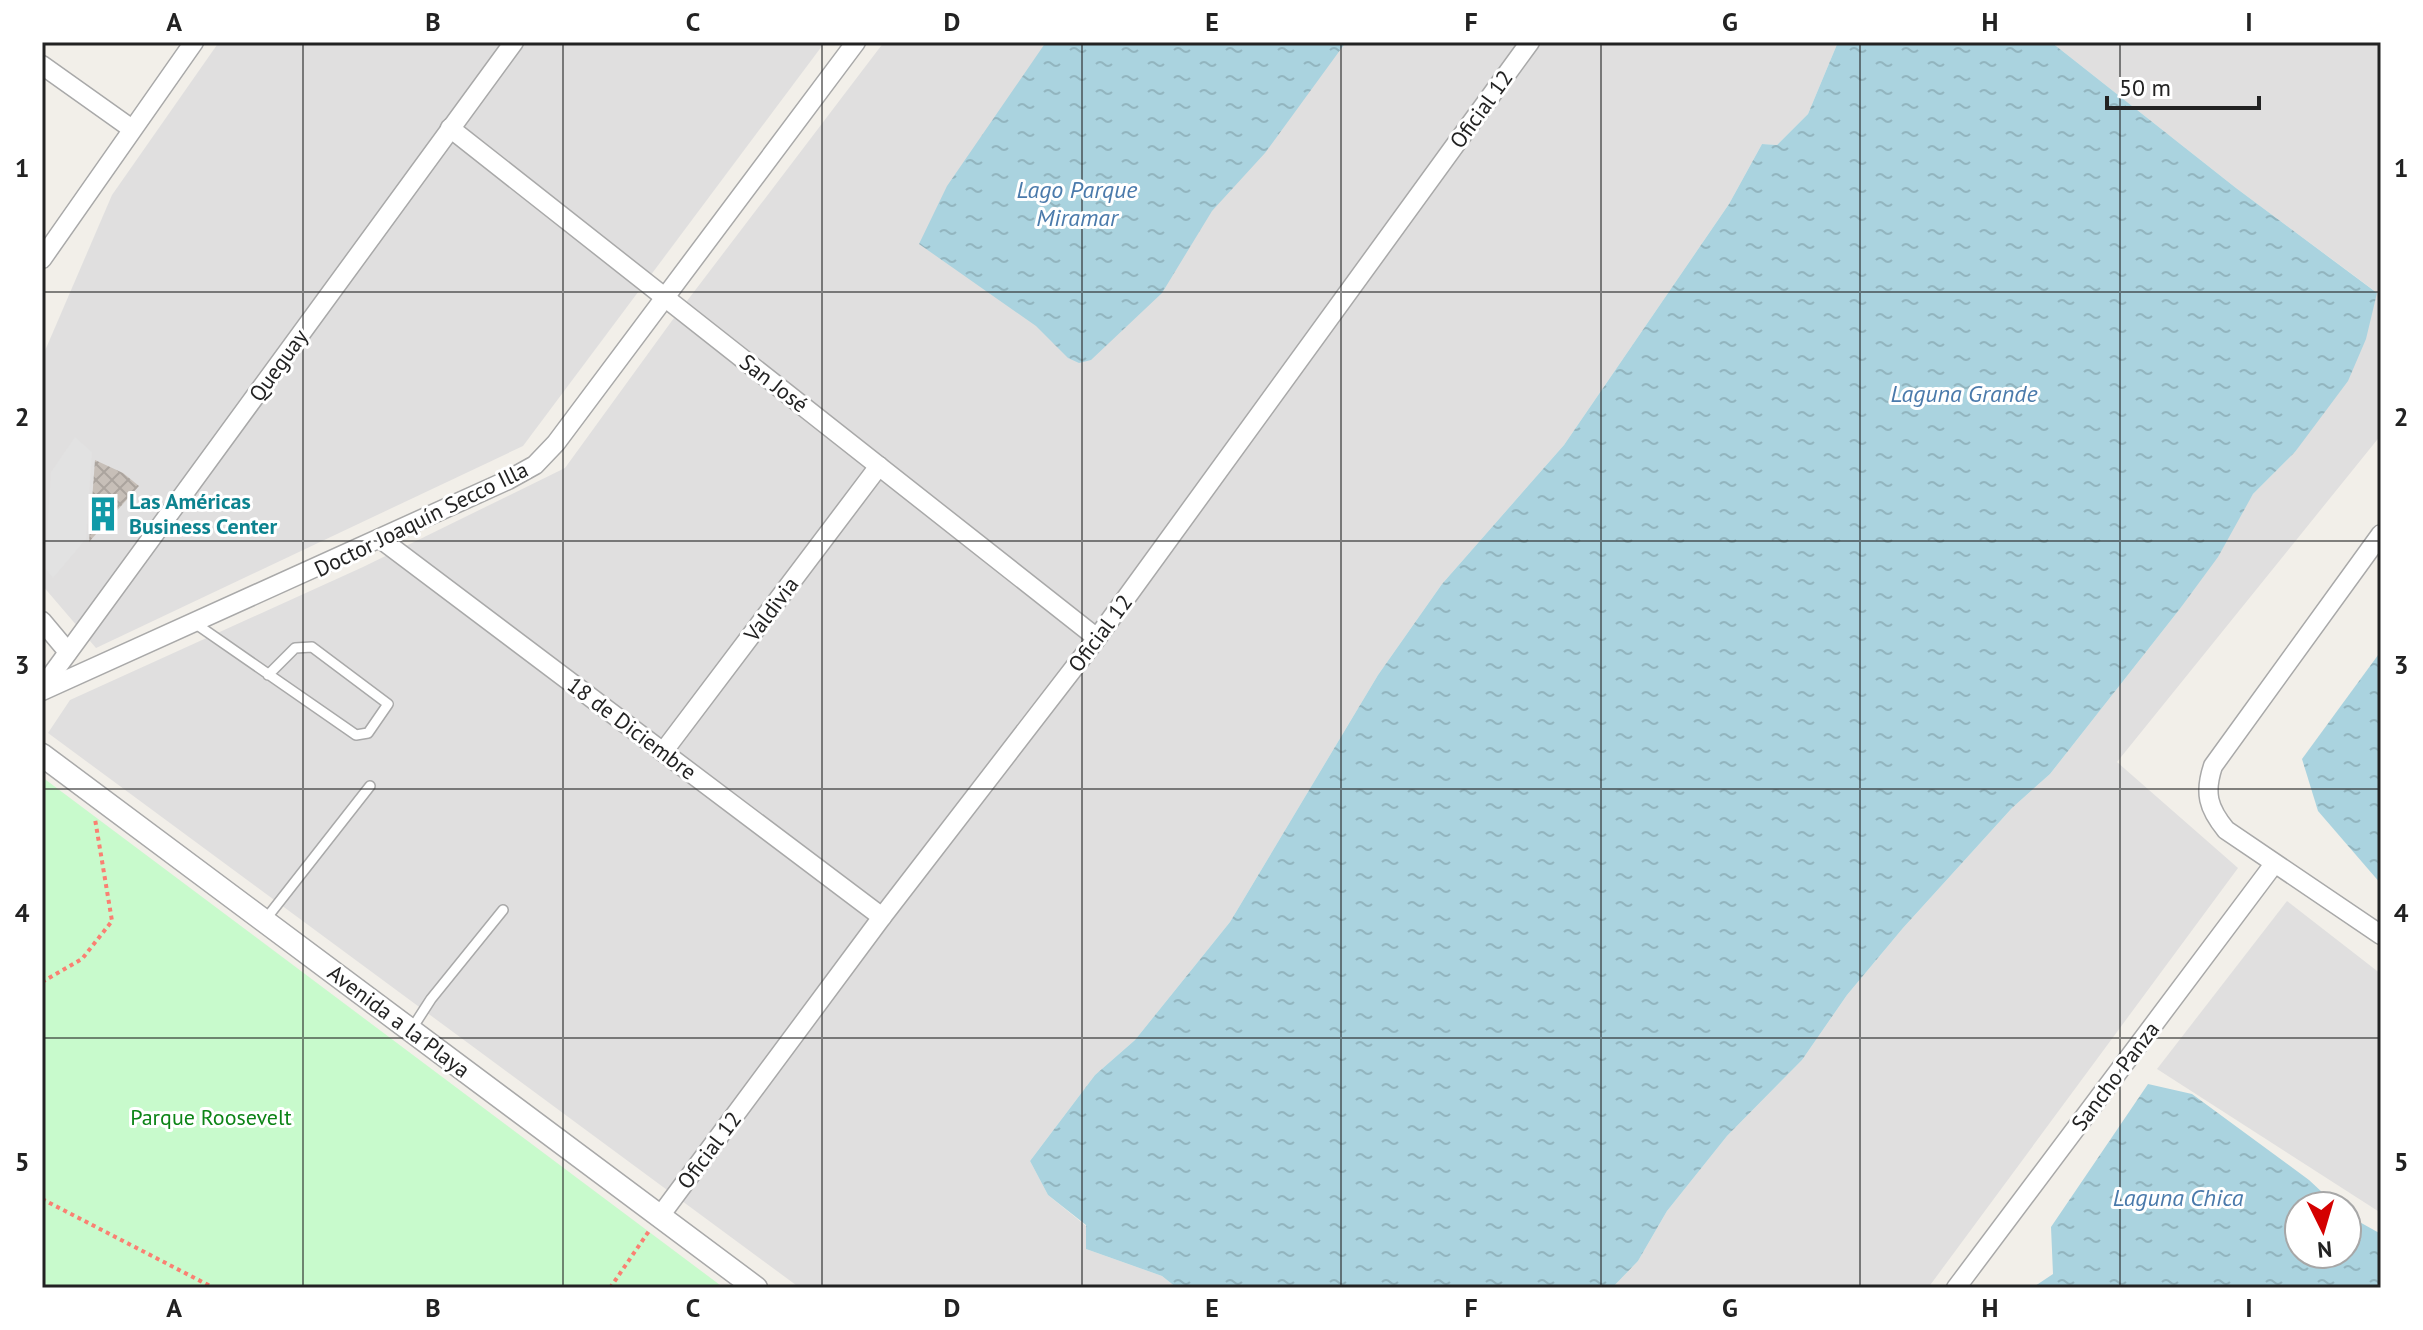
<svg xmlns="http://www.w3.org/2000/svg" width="2423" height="1330" viewBox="0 0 2423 1330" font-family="'PT Sans',sans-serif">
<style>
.residential{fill:#e0dfdf}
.park{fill:#c8facc}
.parking{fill:#e2e2e2}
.water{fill:url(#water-ripples)}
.building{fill:url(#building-cross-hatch)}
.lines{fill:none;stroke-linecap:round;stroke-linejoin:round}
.service-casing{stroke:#a9a9a9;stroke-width:12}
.minor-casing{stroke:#a9a9a9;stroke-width:21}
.tertiary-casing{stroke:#a9a9a9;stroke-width:25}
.path{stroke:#fa8072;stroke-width:4;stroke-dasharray:4 4;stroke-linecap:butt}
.service{stroke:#fff;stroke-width:9}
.minor{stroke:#fff;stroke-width:18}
.tertiary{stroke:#fff;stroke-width:22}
.grid{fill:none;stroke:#222;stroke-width:2;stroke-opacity:0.55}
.labels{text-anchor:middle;stroke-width:6;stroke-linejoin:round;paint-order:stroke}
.street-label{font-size:22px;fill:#222;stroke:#fff}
.culture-label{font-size:22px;font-weight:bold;fill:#0d838f;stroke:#fff;text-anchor:start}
.park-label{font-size:22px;fill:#0c8416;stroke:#fff}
.water-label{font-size:24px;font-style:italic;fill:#4a7aab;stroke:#fff}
.neatline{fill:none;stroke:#222;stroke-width:3}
.grid-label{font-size:26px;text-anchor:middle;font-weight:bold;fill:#222}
</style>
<defs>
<pattern id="water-ripples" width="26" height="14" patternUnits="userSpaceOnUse" patternTransform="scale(2)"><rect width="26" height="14" fill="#aad3df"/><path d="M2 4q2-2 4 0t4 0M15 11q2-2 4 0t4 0" fill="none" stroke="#92b5bf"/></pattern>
<pattern id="building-cross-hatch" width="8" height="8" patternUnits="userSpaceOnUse" patternTransform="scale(2)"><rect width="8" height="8" fill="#c7bfb8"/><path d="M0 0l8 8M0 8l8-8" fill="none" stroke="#aba49e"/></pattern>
</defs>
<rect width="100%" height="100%" fill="#f2efe9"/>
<g class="residential">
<path d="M219,42H825L523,446L96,648L42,585L44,353L112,195Z"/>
<path d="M884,42H1838L1808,114L1777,145L1762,144L1729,204L1564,445L1442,584L1378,675L1230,922L1135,1040L1095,1075L1030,1161L1048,1195L1086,1226V1249L1162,1276L1177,1288H800L48,733L70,700L363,567L565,468L671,322Z"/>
<path d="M2051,42H2381V435L2117,762L2238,868L1928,1288H1612L1638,1261L1667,1211L1727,1136L1802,1060L1847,995L1903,928L2012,808L2050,774L2179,610L2253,494L2295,452L2318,417L2376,292L2236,188Z"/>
<path d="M2287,901L2381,974V1213L2157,1069Z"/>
</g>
<path class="park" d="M42,777L724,1288H42Z"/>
<path class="parking" d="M75,437L92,452L86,539L53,578L45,568L51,472Z"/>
<g class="water">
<path d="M1046,42H1346L1265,153L1212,211L1162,293L1091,360L1079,363L1068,358L1036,326L919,244L947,186Z"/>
<path d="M1838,42H2051L2236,188L2377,293L2366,339L2348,381L2295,452L2253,494L2218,557L2179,610L2050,774L2012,808L1903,928L1847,995L1802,1060L1727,1136L1667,1211L1638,1261L1612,1288H1177L1162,1276L1086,1249V1225L1048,1195L1030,1161L1095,1075L1135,1040L1230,922L1378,675L1442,584L1564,445L1729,204L1762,144L1777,145L1808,114Z"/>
<path d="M2381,651V884L2318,811L2302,759Z"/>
<path d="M2148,1084L2192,1094L2309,1180L2337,1206H2299V1254H2347V1215L2381,1234V1288H2032L2053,1274L2051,1227Z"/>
</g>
<path class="building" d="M95,460L123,473L139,486L89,542Z"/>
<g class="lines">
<g class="service-casing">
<g id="service">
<path d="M196,624L356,735L368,733L388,704L312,647L295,648L268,675"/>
<path d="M265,920L370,786"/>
<path d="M411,1030L431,999L503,910"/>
</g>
</g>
<g class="minor-casing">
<g id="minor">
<path d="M42,65L132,129"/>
<path d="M450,128L1097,638"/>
<path d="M42,259L194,42"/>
<path d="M2381,534L2213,766C2204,793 2208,808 2226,830L2381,935"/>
<path d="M382,540L882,917"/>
<path d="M42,621L68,652"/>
<path d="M42,688L514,42"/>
<path d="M42,691L508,480L535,465L556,443L856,42"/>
<path d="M663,752L879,466"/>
<path d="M660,1216L882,917L1097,638L1530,42"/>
<path d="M1956,1288L2274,864"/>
</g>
</g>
<g class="tertiary-casing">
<path id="tertiary" d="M42,755L756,1288"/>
</g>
<g class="path">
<path d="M42,982L82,959L112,921L95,819"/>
<path d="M42,1199L214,1288"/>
<path d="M610,1288L649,1231"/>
</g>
<use href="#service" class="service"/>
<use href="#minor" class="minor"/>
<use href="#tertiary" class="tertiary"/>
</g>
<path class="grid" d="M303,42V1288M563,42V1288M822,42V1288M1082,42V1288M1341,42V1288M1601,42V1288M1860,42V1288M2120,42V1288M42,292H2381M42,541H2381M42,789H2381M42,1038H2381"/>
<defs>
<g id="building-bare" transform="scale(2.76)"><path d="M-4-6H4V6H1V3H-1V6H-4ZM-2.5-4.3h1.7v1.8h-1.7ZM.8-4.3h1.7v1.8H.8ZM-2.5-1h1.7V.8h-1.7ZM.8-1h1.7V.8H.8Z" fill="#0f9aa8" stroke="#fff" stroke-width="2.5" paint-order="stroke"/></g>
</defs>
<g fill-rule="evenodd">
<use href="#building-bare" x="103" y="514"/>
</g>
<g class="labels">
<g class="street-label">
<text transform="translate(1481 109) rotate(-54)" y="8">Oficial 12</text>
<text transform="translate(278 365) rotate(-54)" y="8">Queguay</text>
<text transform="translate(774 383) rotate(38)" y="8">San José</text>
<text transform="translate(421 519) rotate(-26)" y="8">Doctor Joaquín Secco Illa</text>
<text transform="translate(771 609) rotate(-53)" y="8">Valdivia</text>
<text transform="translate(1100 633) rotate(-53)" y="8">Oficial 12</text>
<text transform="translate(632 728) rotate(37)" y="8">18 de Diciembre</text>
<text transform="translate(399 1021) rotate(37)" y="8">Avenida a la Playa</text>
<text transform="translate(2115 1076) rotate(-53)" y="8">Sancho Panza</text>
<text transform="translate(709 1150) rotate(-53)" y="8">Oficial 12</text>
</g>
<g class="culture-label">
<text x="129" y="509">Las Américas<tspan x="129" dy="25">Business Center</tspan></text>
</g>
<g class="park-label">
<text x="211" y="1125">Parque Roosevelt</text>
</g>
<g class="water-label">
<text x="1077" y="198">Lago Parque<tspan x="1077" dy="28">Miramar</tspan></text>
<text x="1964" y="402">Laguna Grande</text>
<text x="2178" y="1206">Laguna Chica</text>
</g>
</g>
<rect width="2423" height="1330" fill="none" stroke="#ffffff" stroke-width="88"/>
<g transform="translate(2323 1230) rotate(175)"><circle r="38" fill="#ffffff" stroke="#a7a7a7" stroke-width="2"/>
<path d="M0-6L14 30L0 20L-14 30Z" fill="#d40000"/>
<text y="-12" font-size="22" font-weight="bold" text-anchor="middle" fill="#222222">N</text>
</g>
<path d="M2107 96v12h152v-12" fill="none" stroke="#222222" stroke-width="4"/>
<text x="2119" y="96" font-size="24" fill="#222222" stroke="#ffffff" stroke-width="6" paint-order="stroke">50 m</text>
<rect x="44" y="44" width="2335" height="1242" class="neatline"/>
<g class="grid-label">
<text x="174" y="31">A</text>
<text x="433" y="31">B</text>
<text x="693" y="31">C</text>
<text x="952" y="31">D</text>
<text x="1212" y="31">E</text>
<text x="1471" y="31">F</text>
<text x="1730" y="31">G</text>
<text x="1990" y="31">H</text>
<text x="2249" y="31">I</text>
<text x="22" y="177">1</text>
<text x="2401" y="177">1</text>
<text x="22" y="426">2</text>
<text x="2401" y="426">2</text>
<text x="22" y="674">3</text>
<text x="2401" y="674">3</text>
<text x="22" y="922">4</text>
<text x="2401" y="922">4</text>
<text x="22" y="1171">5</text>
<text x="2401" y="1171">5</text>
<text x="174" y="1317">A</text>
<text x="433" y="1317">B</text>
<text x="693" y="1317">C</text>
<text x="952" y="1317">D</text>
<text x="1212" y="1317">E</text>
<text x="1471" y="1317">F</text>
<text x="1730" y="1317">G</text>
<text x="1990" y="1317">H</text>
<text x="2249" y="1317">I</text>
</g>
</svg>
